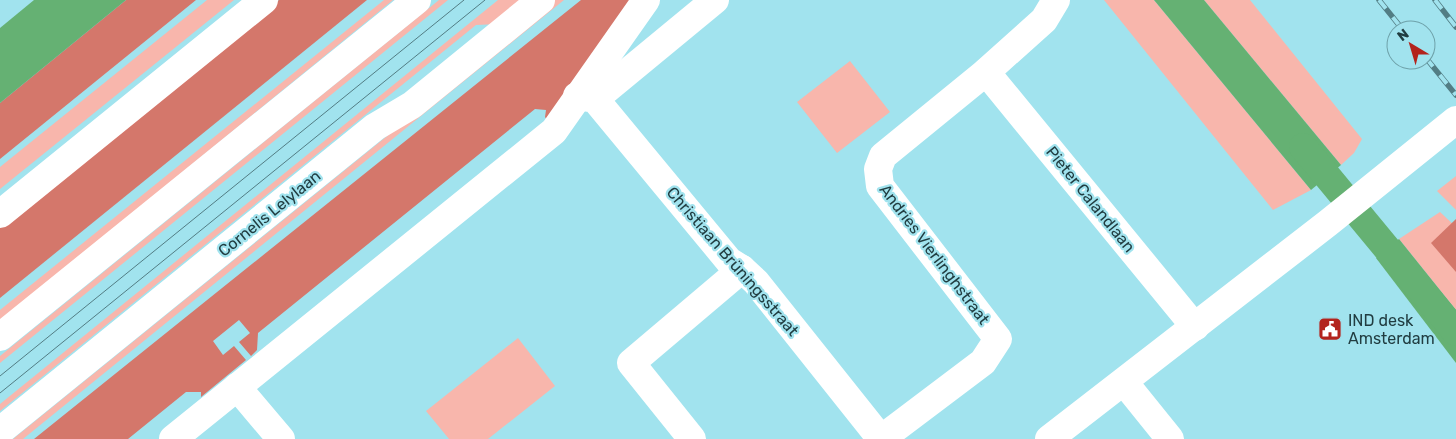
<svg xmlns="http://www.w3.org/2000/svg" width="1456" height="439" viewBox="0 0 1456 439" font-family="Rubik,sans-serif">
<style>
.green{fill:#f8b6ac}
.forest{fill:#d4776b}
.water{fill:#65b173}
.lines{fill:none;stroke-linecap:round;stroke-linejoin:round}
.canal{stroke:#65b173;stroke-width:28}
.street{stroke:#fff;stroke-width:28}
.secondary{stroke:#fff;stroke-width:28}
.tram{stroke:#527d84;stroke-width:1}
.rail-casing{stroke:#527d84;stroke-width:5.5}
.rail{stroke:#a1e3ee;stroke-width:4;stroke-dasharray:11;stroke-linecap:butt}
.labels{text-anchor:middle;stroke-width:4.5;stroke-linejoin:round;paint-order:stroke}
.street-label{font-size:16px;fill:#213d41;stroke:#a1e3ee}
.poi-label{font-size:16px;fill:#213d41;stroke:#a1e3ee;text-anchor:start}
</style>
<rect width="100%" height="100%" fill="#a1e3ee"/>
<g class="green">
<path d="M207,0H234L0,189V167Z"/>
<path d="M384,0H393L0,321V310Z"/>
<path d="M439,0H448L0,363V356Z"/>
<path d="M498,0H529L499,24L476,25L0,411V404Z"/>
<path d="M555,0H564L23,439H13Z"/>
<path d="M1104,0H1154L1311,190L1273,210Z"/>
<path d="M1204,0H1250L1362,139L1354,153L1341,165Z"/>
<path d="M850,61L890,112L837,153L797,102Z"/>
<path d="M1456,176V210L1437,191Z"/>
<path d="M1440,212L1456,227V310L1399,239Z"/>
<path d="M518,338L555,386L488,439H449L426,411Z"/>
</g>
<g class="forest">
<path d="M126,0H196L0,159V103Z"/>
<path d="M279,0H367L0,298V226Z"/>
<path d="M581,0H638L547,120L545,117L546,110L535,109L258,333L257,350L251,356L239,342L250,333L239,320L213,341L223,355L234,346L246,360L201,397V392H186L128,439H34Z"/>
<path d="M1456,219V272L1431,243Z"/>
</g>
<g class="water">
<path d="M34,0H126L0,103V28Z"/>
<path d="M1154,0H1204L1341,165L1311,190Z"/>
<path d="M1399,239L1456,310V363L1376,258Z"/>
</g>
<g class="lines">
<path class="canal" d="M1303,147L1456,332"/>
<g class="street">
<path d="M986,72L1195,327"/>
<path d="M577,96L595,99L729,261L742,269L756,282L881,439"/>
<path d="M595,99L715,0"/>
<path d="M1124,382L1170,439"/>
<path d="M237,387L281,439"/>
<path d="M692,439L631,363L742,269"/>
<path d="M881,439L983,362L998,339L880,186L878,169L883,156L986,72L1044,20L1056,0"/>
</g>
<g class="secondary">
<path d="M0,214L264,0"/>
<path d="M0,337L417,0"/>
<path d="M0,431L375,127L412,105L541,0"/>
<path d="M173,439L554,131L646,0"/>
<path d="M1049,439L1328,223L1456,120"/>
</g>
<g class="tram">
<path d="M0,376L464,0"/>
<path d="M0,393L485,0"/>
</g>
<g class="rail-casing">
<g id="rail">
<path d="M1379,0L1403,30"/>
<path d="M1435,0L1456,27"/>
<path d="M1426,58L1456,95"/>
</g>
</g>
<use href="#rail" class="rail"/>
</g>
<defs>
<g id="civic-square" transform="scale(1.25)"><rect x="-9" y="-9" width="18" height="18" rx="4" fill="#b3231c" stroke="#a1e3ee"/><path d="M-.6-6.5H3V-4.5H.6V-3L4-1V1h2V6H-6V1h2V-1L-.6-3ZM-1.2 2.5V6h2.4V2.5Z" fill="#fff"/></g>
</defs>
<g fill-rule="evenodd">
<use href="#civic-square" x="1330" y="329"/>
</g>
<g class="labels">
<g class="street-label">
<text transform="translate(1091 199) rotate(51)" y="6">Pieter Calandlaan</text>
<text transform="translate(269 213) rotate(-39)" y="6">Cornelis Lelylaan</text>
<text transform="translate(935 254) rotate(53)" y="6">Andries Vierlinghstraat</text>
<text transform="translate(733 261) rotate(49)" y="6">Christiaan Brüningsstraat</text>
</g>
<g class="poi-label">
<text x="1348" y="326">IND desk<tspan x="1348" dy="18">Amsterdam</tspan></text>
</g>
</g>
<g transform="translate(1411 45) rotate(322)"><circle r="24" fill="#a1e3ee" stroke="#6ea1a9"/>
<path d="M0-4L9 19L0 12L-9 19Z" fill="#b3231c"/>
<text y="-8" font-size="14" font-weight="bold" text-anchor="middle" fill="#213d41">N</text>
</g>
</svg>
